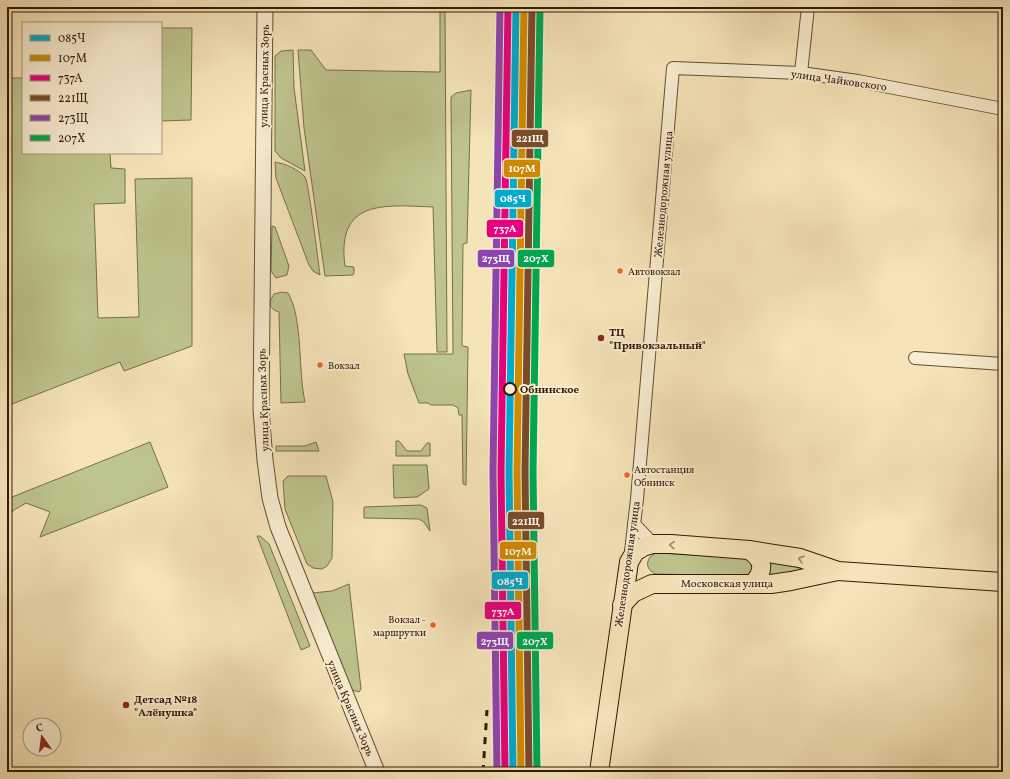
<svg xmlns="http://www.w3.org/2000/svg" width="1010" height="779" viewBox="0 0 1010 779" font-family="Vollkorn,serif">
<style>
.green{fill:#bec48d;stroke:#786e49}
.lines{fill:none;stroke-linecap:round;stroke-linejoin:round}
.minor-casing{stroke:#644c32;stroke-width:14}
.tertiary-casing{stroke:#644c32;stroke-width:17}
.primary-casing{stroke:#331905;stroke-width:20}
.minor{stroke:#f8edd1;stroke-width:12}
.tertiary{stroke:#f8edd1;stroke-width:15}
.primary{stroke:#f5e4b8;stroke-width:18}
.rail{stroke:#331905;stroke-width:3;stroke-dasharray:7 7;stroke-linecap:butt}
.rail-1-casing{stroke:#f8edd1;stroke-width:10}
.rail-2-casing{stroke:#f8edd1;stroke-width:10}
.rail-3-casing{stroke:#f8edd1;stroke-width:10}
.rail-4-casing{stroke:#f8edd1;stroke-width:10}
.rail-5-casing{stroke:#f8edd1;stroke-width:10}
.rail-6-casing{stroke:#f8edd1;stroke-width:10}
.rail-1{stroke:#00a9ce;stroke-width:7}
.rail-2{stroke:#d08a01;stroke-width:7}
.rail-3{stroke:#e5007d;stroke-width:7}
.rail-4{stroke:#7a4b2a;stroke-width:7}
.rail-5{stroke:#8e44ad;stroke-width:7}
.rail-6{stroke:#00a651;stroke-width:7}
.oneway{stroke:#9e8967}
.bus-dot{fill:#f26522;stroke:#f8edd1;stroke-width:1.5}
.poi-dot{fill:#8f2418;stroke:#f8edd1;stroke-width:1.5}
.stop-dot{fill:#f8edd1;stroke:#331905;stroke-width:2}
.labels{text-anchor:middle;stroke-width:4;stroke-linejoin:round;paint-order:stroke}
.bus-label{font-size:10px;fill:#331905;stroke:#f8edd1;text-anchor:start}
.street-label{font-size:11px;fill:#331905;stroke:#f8edd1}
.poi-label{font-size:11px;font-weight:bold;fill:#331905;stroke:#f8edd1;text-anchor:start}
.stop-label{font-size:11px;font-weight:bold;fill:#331905;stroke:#f8edd1;text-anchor:start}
.line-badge{stroke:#f8edd1;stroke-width:1.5}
.badge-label{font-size:11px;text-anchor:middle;font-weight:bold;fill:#fff}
</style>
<rect width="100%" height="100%" fill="#f5e4b8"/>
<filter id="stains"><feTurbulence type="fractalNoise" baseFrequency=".005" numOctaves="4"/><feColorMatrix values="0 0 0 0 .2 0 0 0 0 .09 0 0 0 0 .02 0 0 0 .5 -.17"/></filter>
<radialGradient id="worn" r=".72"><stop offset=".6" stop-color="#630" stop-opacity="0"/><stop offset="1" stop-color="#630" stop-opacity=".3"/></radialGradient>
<g class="green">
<path d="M440,7H445L447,352H437L433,207C384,205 336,199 345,266L354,267V273L353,275L325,276L304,128L298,50H311L326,70L440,72Z"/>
<path d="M161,28H192L191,120L161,121Z"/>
<path d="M293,50L294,88L305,171L281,158L275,151V56L281,51Z"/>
<path d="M7,78H23V153H110L111,168L125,169V203L94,204L98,318L139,317L135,179L192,178V346L124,371L120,362L7,406Z"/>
<path d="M471,90L467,243L463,244L462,346L468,347L466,485L463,484L462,415H459L458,408L453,405H431L428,403H419L408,374L404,354H453L451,97L456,93Z"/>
<path d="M275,162C286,164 298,169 305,177C309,184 318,261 320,275L313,271L309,265L276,178Z"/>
<path d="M272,226L275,227L289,266L287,275L276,278L271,271Z"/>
<path d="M282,292L288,293C303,318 298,371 305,402L281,403L279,312C269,309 268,303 274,294Z"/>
<path d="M396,441H399L407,451H421L427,443H430V456H396Z"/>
<path d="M150,442L168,487L40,537L50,512L26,503L14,510L7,517V499Z"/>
<path d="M316,442L319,451H276V446H305Z"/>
<path d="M393,465H427L429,489L417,497L394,498Z"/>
<path d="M288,476H326L333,502L332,558L327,566L322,569L313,568L307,564L285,509L283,481Z"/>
<path d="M421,505L427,508L430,531L424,522L419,519L364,518V507Z"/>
<path d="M257,536H260L269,544L310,646L301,650Z"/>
<path d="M656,553L748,558L755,567L748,576L656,574C648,571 645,564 650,557Z"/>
<path d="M769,562L808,569L766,578Z"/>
<path d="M349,584L361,689L359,692L352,690L312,593L332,591Z"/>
</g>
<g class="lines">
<g class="minor-casing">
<g id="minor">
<path d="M801,73L808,7"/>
<path d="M915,358L1003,364"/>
<path d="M634,524L653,544"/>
<path d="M630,560L637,499L673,68L801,73L858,81L1003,109"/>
</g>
</g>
<g class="tertiary-casing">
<path id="tertiary" d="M265,7L261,410L265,460L270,498L278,527L377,772"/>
</g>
<g class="primary-casing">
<g id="primary">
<path d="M749,550C764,560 765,570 753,584"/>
<path d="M622,605L633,593L652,584H771L791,581L838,571"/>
<path d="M599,772L629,562L635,552L643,547L653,544H671L749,550L800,558L838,571L1003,582"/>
</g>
</g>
<use href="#minor" class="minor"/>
<use href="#tertiary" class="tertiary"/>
<use href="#primary" class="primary"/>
<path class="rail" d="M483,772L487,710"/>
<g class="rail-1-casing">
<path id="rail-1" d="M513,772L509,472L516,7"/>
</g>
<g class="rail-2-casing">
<path id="rail-2" d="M521,772L517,472L524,7"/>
</g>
<g class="rail-3-casing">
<path id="rail-3" d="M505,772L501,472L508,7"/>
</g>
<g class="rail-4-casing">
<path id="rail-4" d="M529,772L525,472L532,7"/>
</g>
<g class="rail-5-casing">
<path id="rail-5" d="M497,772L493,472L500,7"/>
</g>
<g class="rail-6-casing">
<path id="rail-6" d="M537,772L533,472L540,7"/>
</g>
<use href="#rail-1" class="rail-1"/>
<use href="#rail-2" class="rail-2"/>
<use href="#rail-3" class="rail-3"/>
<use href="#rail-4" class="rail-4"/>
<use href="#rail-5" class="rail-5"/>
<use href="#rail-6" class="rail-6"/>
</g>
<defs><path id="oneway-chevron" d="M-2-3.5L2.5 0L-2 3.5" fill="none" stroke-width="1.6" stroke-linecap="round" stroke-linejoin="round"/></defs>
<g class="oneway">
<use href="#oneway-chevron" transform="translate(672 545) rotate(-178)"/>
<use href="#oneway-chevron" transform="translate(801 559) rotate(-164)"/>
</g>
<g class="bus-dot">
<circle cx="620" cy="271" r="3.5"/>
<circle cx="320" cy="365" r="3.5"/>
<circle cx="627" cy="475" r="3.5"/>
<circle cx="433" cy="625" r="3.5"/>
</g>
<g class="poi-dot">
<circle cx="601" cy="338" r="4"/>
<circle cx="126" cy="705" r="4"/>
</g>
<circle class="stop-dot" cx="510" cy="389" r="6"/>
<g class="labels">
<g class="bus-label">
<text x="628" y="275">Автовокзал</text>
<text x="328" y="369">Вокзал</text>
<text x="634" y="473">Автостанция<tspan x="634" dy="13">Обнинск</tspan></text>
<text x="426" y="623" text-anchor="end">Вокзал -<tspan x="426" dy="13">маршрутки</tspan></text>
</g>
<g class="street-label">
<text transform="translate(264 76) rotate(-89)" y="4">улица Красных Зорь</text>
<text transform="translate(839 80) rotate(8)" y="4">улица Чайковского</text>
<text transform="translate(663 194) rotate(-85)" y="4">Железнодорожная улица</text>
<text transform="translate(263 400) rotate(-92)" y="4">улица Красных Зорь</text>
<text transform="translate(627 564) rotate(-82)" y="4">Железнодорожная улица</text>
<text x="727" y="587">Московская улица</text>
<text transform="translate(351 708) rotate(67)" y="4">улица Красных Зорь</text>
</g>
<g class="poi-label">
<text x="609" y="336">ТЦ<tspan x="609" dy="13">"Привокзальный"</tspan></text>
<text x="134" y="703">Детсад №18<tspan x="134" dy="13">"Алёнушка"</tspan></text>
</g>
<g class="stop-label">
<text x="520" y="393">Обнинское</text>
</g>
</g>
<g class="line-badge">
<rect x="511" y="129" width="38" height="19" rx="4" fill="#7a4b2a"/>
<rect x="503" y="159" width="38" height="19" rx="4" fill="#d08a01"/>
<rect x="494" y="189" width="38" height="19" rx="4" fill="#00a9ce"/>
<rect x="486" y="219" width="38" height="19" rx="4" fill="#e5007d"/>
<rect x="477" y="249" width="38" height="19" rx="4" fill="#8e44ad"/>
<rect x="517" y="249" width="38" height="19" rx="4" fill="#00a651"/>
<rect x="507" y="511" width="38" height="19" rx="4" fill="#7a4b2a"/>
<rect x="499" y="541" width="38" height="19" rx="4" fill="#d08a01"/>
<rect x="491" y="571" width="38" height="19" rx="4" fill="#00a9ce"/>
<rect x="484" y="601" width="38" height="19" rx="4" fill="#e5007d"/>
<rect x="476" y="631" width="38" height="19" rx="4" fill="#8e44ad"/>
<rect x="516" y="631" width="38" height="19" rx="4" fill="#00a651"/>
</g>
<g class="badge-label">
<text x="530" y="142">221Щ</text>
<text x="522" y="172">107М</text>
<text x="513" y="202">085Ч</text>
<text x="505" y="232">737А</text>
<text x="496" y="262">273Щ</text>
<text x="536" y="262">207Х</text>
<text x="526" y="525">221Щ</text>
<text x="518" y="555">107М</text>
<text x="510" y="585">085Ч</text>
<text x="503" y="615">737А</text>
<text x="495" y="645">273Щ</text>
<text x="535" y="645">207Х</text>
</g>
<rect width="1010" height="779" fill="none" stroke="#f5e4b8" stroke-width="24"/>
<rect x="8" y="8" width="994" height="763" fill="none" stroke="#331905" stroke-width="2"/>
<rect x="12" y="12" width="986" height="755" fill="none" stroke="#331905"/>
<rect x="22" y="22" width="140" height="132" fill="#f8edd1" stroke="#a9987f"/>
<rect x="30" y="35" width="20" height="6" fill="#00a9ce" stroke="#a9987f"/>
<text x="58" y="42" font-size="12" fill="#331905">085Ч</text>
<rect x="30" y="55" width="20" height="6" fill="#d08a01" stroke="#a9987f"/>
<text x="58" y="62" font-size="12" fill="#331905">107М</text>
<rect x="30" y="75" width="20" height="6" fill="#e5007d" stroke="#a9987f"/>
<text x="58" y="82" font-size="12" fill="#331905">737А</text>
<rect x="30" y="95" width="20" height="6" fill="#7a4b2a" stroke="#a9987f"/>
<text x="58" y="102" font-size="12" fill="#331905">221Щ</text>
<rect x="30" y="115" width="20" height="6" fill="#8e44ad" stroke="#a9987f"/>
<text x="58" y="122" font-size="12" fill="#331905">273Щ</text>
<rect x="30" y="135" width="20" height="6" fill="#00a651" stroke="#a9987f"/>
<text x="58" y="142" font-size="12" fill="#331905">207Х</text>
<g transform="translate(42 737) rotate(346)"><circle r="19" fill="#f8edd1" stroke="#a9987f"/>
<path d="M0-3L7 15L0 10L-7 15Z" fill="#8f2418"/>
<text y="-6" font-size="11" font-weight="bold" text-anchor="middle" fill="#331905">С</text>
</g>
<rect width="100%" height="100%" filter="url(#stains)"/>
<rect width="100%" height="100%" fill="url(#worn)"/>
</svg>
